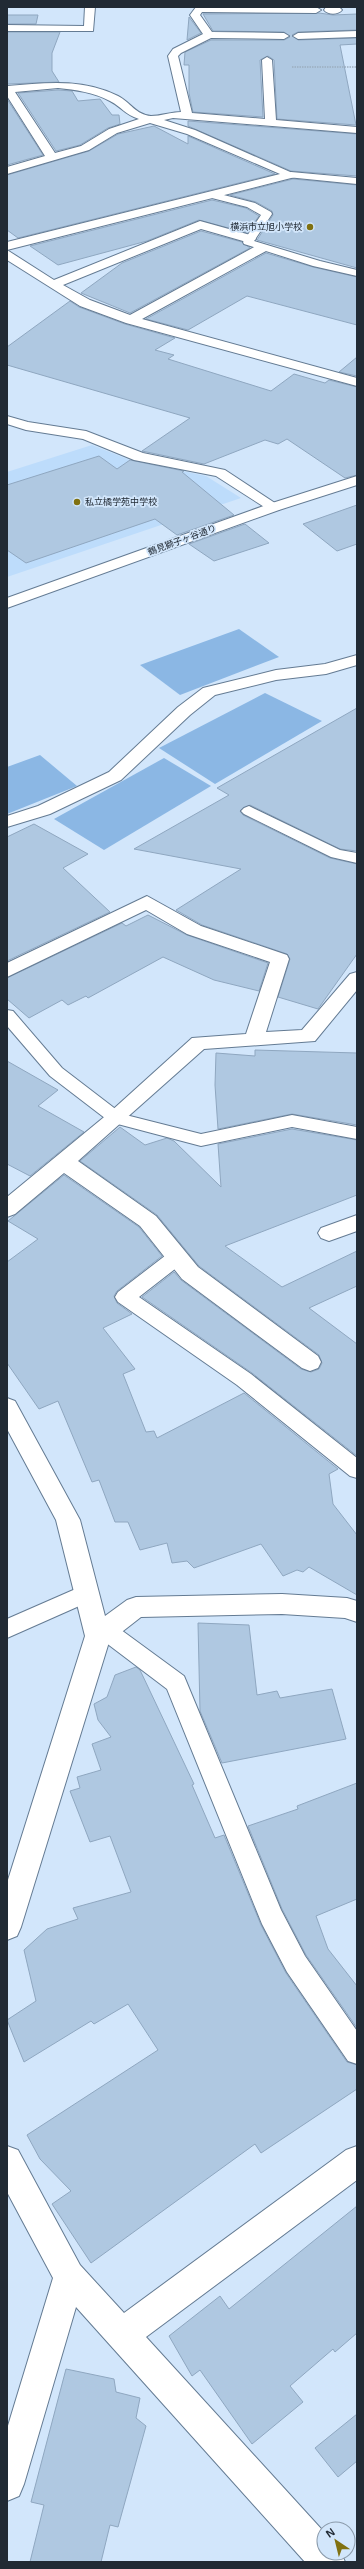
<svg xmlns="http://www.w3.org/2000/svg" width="364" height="2569" viewBox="0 0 364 2569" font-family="Arial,'Noto Sans JP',sans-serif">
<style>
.built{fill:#bddcfb}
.green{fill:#8bb7e4}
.building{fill:#afc8e1;stroke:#8fa7c0}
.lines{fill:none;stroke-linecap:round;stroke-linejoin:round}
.lane-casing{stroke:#647b93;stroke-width:2}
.street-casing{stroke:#647b93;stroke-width:2}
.secondary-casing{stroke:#647b93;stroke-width:2}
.path{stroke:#9cadbf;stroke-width:1.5;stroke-dasharray:1.5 1;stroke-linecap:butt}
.lane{fill:#fff;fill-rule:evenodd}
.street{fill:#fff;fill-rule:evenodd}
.secondary{fill:#fff;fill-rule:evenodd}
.poi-dot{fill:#807111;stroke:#d2e6fb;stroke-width:1.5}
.labels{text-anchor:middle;stroke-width:3.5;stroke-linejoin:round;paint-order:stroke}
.far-poi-label{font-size:9px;fill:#212a34;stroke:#d2e6fb;text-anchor:end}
.far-street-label{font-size:9px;fill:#212a34;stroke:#d2e6fb}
</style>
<rect width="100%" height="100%" fill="#d2e6fb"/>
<path class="built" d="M92,445L130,460L206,476L241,498L7,577V472Z"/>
<g class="green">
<path d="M239,629L279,657L180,695L140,665Z"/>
<path d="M265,693L322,721L215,784L159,748Z"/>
<path d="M40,755L77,786L7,814V767Z"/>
<path d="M164,758L211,786L104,850L54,819Z"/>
</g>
<g class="building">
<path d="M319,13L333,15L357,14V30L298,32L292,35L298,40L357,38V44L340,45L356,125L277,119L274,60L268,56L260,60L263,117L193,112L189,93V65H184L185,52L211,40H284L290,37L284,32L213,31L203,14Z"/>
<path d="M7,15H38L36,24H7Z"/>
<path d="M189,17L201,33L187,40Z"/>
<path d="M7,32H60L52,53V71L59,82L7,84Z"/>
<path d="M58,90L72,91L78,101L100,99L112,115H119L120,124L108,128L80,145L56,151L18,93Z"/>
<path d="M7,99L43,155L7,165Z"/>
<path d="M188,121L357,134V176L291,171L188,126Z"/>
<path d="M154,126L188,144V136L275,174L18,238L7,230V175L89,151L118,134Z"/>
<path d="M293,179L357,185V268L257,240L273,215L272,211L256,202L230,195Z"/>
<path d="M212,200L246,208L259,216L247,233L199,220L147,241L58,265L30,246Z"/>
<path d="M201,231L242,242L250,248L130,313L81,293L122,263Z"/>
<path d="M266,253L313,267L357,277V325L247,296L188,330L146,319Z"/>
<path d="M70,301L79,307L125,324L175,338L155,350L174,355L168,359L271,391L294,374L325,383L329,380L357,387V475L345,478L287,439L278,444L265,440L204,464L142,451L190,418L7,365V347Z"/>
<path d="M357,357V376L339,372Z"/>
<path d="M99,456L117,469L130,460L184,471L182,472L234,515L177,535L155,519L26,563L7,550V485Z"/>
<path d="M357,505V544L337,551L303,524Z"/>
<path d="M245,524L269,543L214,561L189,544Z"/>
<path d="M357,708V851L340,849L250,805L240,811L243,815L330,858L357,864V954L318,1009L278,997L290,959L287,954L202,925L176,910L241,869L134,849L229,795L217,788Z"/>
<path d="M34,824L88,854L63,868L110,912L7,961V837Z"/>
<path d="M148,915L187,935L268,963L259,991L214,980L163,957L88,998L86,996L68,1005L62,1000L29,1018L7,999V978L122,923L126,926Z"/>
<path d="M255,1050L357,1053V1125L292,1114L218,1129L215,1085L216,1053L255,1056Z"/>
<path d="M7,1061L58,1090L38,1106L84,1132L30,1176L7,1164Z"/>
<path d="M120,1127L145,1145L167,1138L174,1141L221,1187L218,1144L292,1129L357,1140V1195L225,1246L282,1287L357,1251V1286L309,1308L357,1344V1456L252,1373L142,1297L174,1272L181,1280L301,1369L311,1372L319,1369L322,1363L319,1355L199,1266L157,1215L80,1161Z"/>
<path d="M64,1175L139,1227L162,1256L117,1291L114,1296L117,1303L132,1314L103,1328L135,1369L123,1374L146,1432L154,1431L157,1438L244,1393L338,1469L329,1474L333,1504L357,1535V1595L309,1567L303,1572L297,1570L283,1576L261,1544L194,1568L187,1561L172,1563L167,1543L140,1550L128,1522H115L99,1480L92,1482L58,1401L39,1409L7,1363V1262L38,1239L8,1221Z"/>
<path d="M198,1623L249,1625L257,1695L277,1691L280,1698L332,1689L346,1739L222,1763L200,1711Z"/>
<path d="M136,1667L140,1670L194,1784L192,1785L215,1838L224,1835L261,1925L286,1973L347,2062L357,2065V2089L261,2153L255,2144L91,2263L52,2204L71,2191L40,2159L27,2135L158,2050L128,2004L94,2024L91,2021L24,2062L7,2020L36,2001L24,1950L47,1929L78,1919L73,1908L131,1892L110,1836L90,1842L70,1791L80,1788L77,1777L101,1770L92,1744L111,1737L98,1720L94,1704L107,1697L115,1675Z"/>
<path d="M357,1783V1899L316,1916L328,1949L357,1986V2028L306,1955L282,1909L248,1826L298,1809L297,1806Z"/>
<path d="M357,2206V2333L335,2352L333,2349L290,2386L303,2402L252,2444L200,2370L192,2376L169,2336L220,2296L229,2309Z"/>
<path d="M66,2369L114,2379L116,2392L140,2398L136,2418L146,2426L118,2527L110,2525L101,2562H30L44,2505L31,2502Z"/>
<path d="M357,2414V2461L338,2477L315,2448Z"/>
</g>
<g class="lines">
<g class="lane-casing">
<g id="lane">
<path d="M291,172L357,178V184L287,177L286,175Z"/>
<path d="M212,192L255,203L271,212L272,214L254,241L320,261L357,270V276L313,266L244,244L243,242L261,215L247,207L208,197L207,195Z"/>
<path d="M249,806L340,850L357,853V863L331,857L244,814L241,811L244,808Z"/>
<path d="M7,1010L13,1011L62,1068L122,1114L201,1134L292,1115L357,1127V1139L292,1127L201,1146L110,1122L50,1076L7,1026Z"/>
<path d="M177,1250L184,1252L186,1257L184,1262L139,1297L251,1374L357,1458V1478L350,1476L237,1385L118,1302L115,1297L118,1292L170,1252Z"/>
<path d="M87,1584L95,1587L98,1593L95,1599L7,1638V1619Z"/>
<path d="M105,1621L113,1624L184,1676L281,1910L305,1956L357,2031V2064L348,2061L287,1972L262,1924L167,1689L97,1636L94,1630L97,1624Z"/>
</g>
</g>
<g class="street-casing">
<g id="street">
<path d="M85,7H95L93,31H7V25L84,26Z"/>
<path d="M196,7H316L321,10L316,13L202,12L200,15L212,32L284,33L289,36L284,39L211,38L181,53L178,56L192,113L265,119L262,60L267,57L272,60L276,120L357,127V133L173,118L164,120L195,130L297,175L295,177L7,250V242L280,174L187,134L150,123L117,133L89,150L7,174V167L45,156L7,96V86C46,83 82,78 118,96C130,102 136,115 151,116C161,116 171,112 181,112L168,56L173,49L203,34L190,15ZM58,88C76,90 93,92 110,101C122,107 124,114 139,119L109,129L81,146L55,153L15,92Z"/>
<path d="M326,7H339L342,10C338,15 328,15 324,10Z"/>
<path d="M357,31V37L298,39L293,36L298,33Z"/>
<path d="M200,221L254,236L256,239L250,243L201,229L63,285L90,300L130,315L258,245H266V251L142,319L357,378V386L126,323L80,306L7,260V250L54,280Z"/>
<path d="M7,416L28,422L86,431L143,453L225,470L281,507L279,510H269L216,476L134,460L83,439L26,430L7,424Z"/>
<path d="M357,655V665L326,674L276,680L215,695L190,715L121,780L50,814L7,827V816L38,806L109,772L178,707L203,688L276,670L325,664Z"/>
<path d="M147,896L201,926L287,955L289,959L266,1032L302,1030L350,974L357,972V990L315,1041L204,1049L78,1161L156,1216L198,1267L318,1356L321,1362L318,1368L310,1371L302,1368L182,1279L140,1226L64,1173L15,1214L7,1217V1197L109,1113L192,1038L246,1034L270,962L187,934L146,910L7,977V963Z"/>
<path d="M357,1215V1231L329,1241L321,1238L318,1233L321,1228Z"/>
<path d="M7,1398L15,1401L80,1520L105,1616L127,1600L136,1597L282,1594L347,1598L357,1601V1622L345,1618L282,1614L141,1617L109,1642L21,1927L17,1936L7,1940V1883L85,1636L56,1520L7,1429Z"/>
<path d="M7,2146L18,2150L80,2265L124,2313L346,2150L357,2146V2180L146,2337L324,2532V2553H341L345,2562H305L76,2307L24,2484L19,2496L7,2501V2429L53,2278L7,2192Z"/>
</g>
</g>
<g class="secondary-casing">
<path id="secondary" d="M357,476V485L279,510L7,608V598L269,504Z"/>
</g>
<path class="path" d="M292,67H357"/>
<use href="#lane" class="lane"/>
<use href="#street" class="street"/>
<use href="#secondary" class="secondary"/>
</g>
<g class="poi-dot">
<circle cx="310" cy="227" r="4"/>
<circle cx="77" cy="502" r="4"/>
</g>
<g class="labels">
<g class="far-poi-label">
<text x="302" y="230">横浜市立旭小学校</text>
<text x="85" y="505" text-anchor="start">私立橘学苑中学校</text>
</g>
<g class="far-street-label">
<text transform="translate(182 540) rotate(-20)" y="3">鶴見獅子ヶ谷通り</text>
</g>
</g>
<rect width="364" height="2569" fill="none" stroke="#212a34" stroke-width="16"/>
<g transform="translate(336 2541) rotate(325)"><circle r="19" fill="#d2e6fb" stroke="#8b9bab"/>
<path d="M0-3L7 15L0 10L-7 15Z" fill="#807111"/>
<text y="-6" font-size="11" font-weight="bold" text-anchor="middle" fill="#212a34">N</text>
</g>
</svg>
